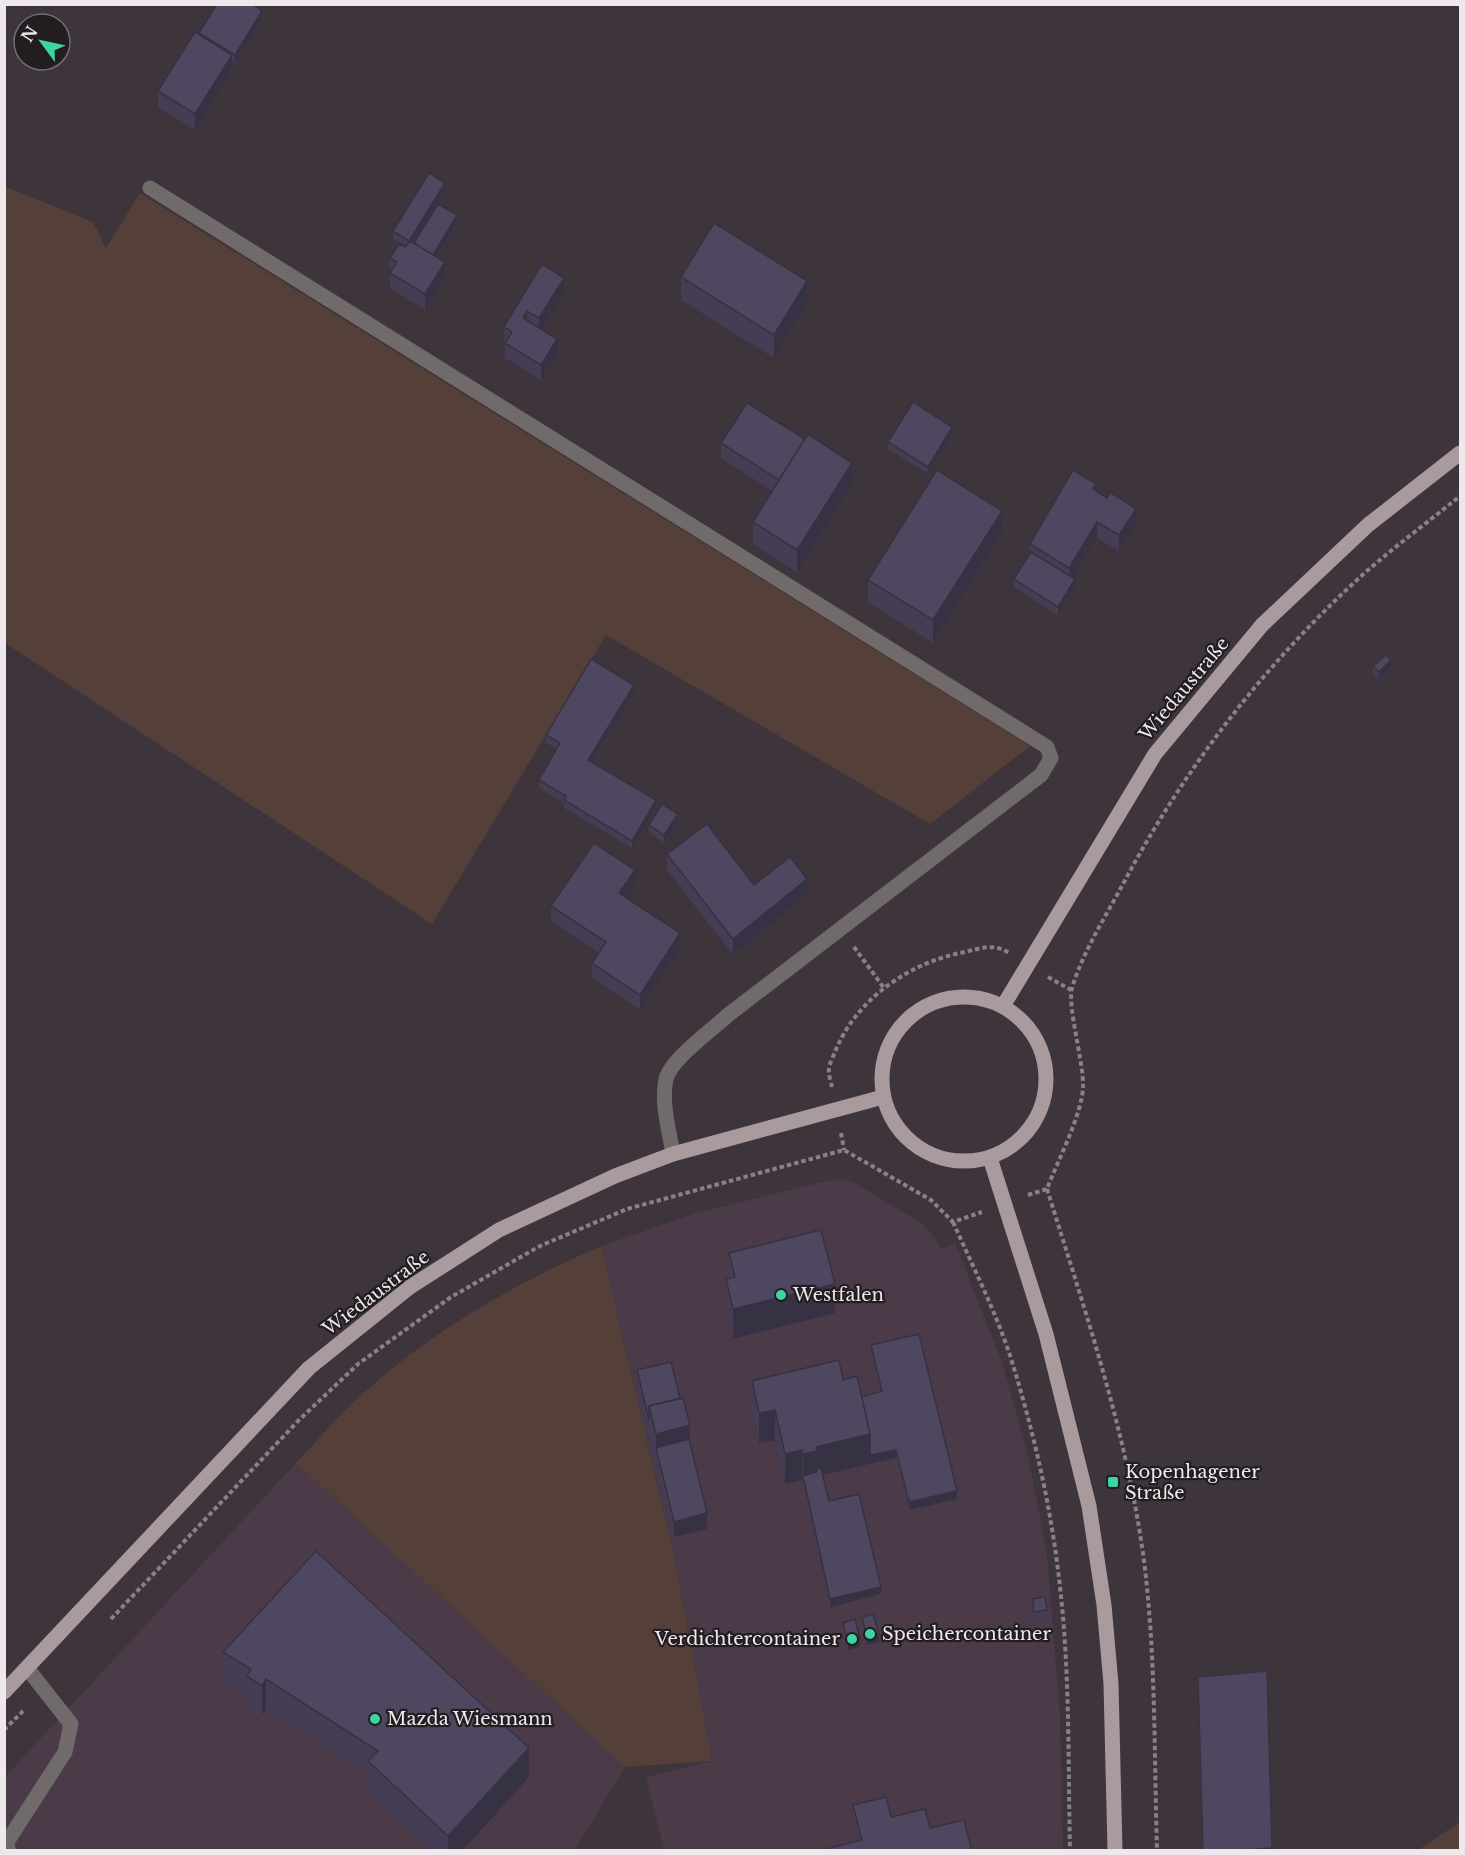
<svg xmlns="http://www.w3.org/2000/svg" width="1465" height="1855" viewBox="0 0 1465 1855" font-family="'Libre Baskerville',serif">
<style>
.built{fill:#4b3b48}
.green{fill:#544039}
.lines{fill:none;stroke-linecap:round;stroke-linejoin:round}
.path{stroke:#8a8188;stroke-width:4;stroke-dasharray:4.5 3;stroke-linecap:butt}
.minor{stroke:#716a6b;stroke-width:15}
.major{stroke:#a99a9d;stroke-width:15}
.wall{fill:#443d53}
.shaded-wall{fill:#373243}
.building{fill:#4f4760;stroke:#373243;stroke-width:1.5}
.poi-dot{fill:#3dd4a3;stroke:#221d21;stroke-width:2}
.labels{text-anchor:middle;stroke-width:4.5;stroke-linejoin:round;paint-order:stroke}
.street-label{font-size:18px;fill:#eee7ec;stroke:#221d21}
.poi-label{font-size:18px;fill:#eee7ec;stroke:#221d21;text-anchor:start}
</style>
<rect width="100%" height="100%" fill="#3e343c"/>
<g class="built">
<path d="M835,1179L853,1182L918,1221L932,1234L942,1249L955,1243L1002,1362L1028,1455L1047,1554L1060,1715L1063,1850H664L646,1777L712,1761L674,1557L601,1246L697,1213Z"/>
<path d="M296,1463L625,1767L575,1850H5L4,1778Z"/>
</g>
<g class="green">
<path d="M4,186L93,222L106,248L140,193L1030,746L930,824L606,635L432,924L5,643Z"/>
<path d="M601,1246L674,1557L712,1761L625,1767L296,1463C317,1441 337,1417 359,1397C429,1332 514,1284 601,1246Z"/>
<path d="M1460,1822V1850H1418Z"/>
</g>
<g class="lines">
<g class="path">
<path d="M854,947L884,988"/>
<path d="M1048,977L1071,990"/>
<path d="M832,1087C831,1082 828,1074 829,1069C829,1064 833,1057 835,1052C856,999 910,962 965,952C981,948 994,943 1009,953"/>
<path d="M841,1133L844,1150"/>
<path d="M1047,1189C1085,1311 1127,1433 1144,1561C1156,1656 1154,1755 1157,1850"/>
<path d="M1028,1195L1047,1189C1057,1162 1082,1115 1083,1087C1084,1063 1067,1006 1072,988C1083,952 1104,919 1122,886C1182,772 1263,666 1358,579C1391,549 1427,523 1460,496"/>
<path d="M953,1222C974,1269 998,1316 1013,1365C1035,1437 1052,1512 1060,1587C1070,1674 1068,1763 1070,1850"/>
<path d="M111,1619L298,1421L358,1364L451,1297L540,1246L627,1209L844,1150L931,1200L953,1222L982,1212"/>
<path d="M4,1730L23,1711"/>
</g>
<g class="minor">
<path d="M150,188L1047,747L1051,758L1041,775L728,1015C712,1030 671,1059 666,1079C661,1103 669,1130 673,1154"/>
<path d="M8,1850L7,1842L65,1752L71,1724L27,1668"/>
</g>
<g class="major">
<circle cx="964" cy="1079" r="82"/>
<path d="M1003,1006L1155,754L1262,625L1368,525L1460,453"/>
<path d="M990,1158L1046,1334L1089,1506L1104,1605L1111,1684L1115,1850"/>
<path d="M4,1692L309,1368L410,1287L499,1230L615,1176L673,1154L883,1097"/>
</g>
</g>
<g class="wall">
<path d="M262,19L235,63L232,61V70L195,130L158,107V91L199,35V33Z"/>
<path d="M445,191L413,243H414L457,223L436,257L445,278L425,310L390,288V258L406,246L393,239V231Z"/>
<path d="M681,277L807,304L774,358L681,300Z"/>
<path d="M564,278V293L541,329L557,354L541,380L505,358L504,327Z"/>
<path d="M952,435L928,474L888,449V442Z"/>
<path d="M721,443L852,485L797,572L753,544V522L772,491L721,458Z"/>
<path d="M1096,491L1136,524L1119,551L1097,538L1072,578L1075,587L1058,615L1014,587V579L1030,553V544Z"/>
<path d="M1002,533L933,643L868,602V580Z"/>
<path d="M1373,666L1391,668L1379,680L1373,674Z"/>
<path d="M634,693L592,762L656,808L632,848L564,808V803L539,788V780L557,749L546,743V735Z"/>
<path d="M678,822L664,843L649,833V825Z"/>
<path d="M667,854L754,885L807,894L733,955L667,870Z"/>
<path d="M635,885L626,898L680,949L640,1010L592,978V963L599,953L551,921V906Z"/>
<path d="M729,1253L835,1313L733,1339L726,1309V1279L729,1278Z"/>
<path d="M871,1345L957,1499L909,1510L896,1458L822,1475L829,1501L881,1594L830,1607L802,1480L785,1484L775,1440L759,1443L752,1411V1381L843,1380L861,1397L880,1392L871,1353Z"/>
<path d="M637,1370L690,1442L707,1529L674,1537L637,1386Z"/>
<path d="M1033,1599L1047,1610V1618L1034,1620Z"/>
<path d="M862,1617L879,1642L867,1645L862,1625Z"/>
<path d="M843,1623L860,1647L848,1650L843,1631Z"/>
<path d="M223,1652L529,1777L462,1851H432L368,1791V1774L266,1709L262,1715L247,1705V1696L223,1681Z"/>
<path d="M1267,1671L1272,1851H1202L1198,1677Z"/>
<path d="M853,1805L891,1817L930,1828L860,1840L853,1813Z"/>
</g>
<g class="shaded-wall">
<path d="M262,11V19L235,63V55Z"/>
<path d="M232,55V70L195,130V114Z"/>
<path d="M445,183V191L409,249V241Z"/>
<path d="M457,215V223L429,268V260Z"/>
<path d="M445,262V278L425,310V294Z"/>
<path d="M564,278V293L539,334V318Z"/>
<path d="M807,281V304L774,358V335Z"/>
<path d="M527,311V327L523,318Z"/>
<path d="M557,339V354L541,380V365Z"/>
<path d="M952,427V435L928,474V467Z"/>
<path d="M852,463V485L797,572V550Z"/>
<path d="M1136,509V524L1119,551V535Z"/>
<path d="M1002,511V533L933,643V620Z"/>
<path d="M1097,522V538L1069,583V568Z"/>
<path d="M1075,579V587L1058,615V607Z"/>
<path d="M1391,660V668L1379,680V672Z"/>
<path d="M634,685V693L588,768V760Z"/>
<path d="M656,800V808L632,848V841Z"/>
<path d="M678,814V822L664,843V835Z"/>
<path d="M635,870V885L619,909V893Z"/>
<path d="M807,879V894L733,955V939Z"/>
<path d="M680,933V949L640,1010V995Z"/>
<path d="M835,1284V1313L733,1339V1309Z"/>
<path d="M775,1410V1440L759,1443V1413Z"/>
<path d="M690,1425V1455L656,1448V1434Z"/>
<path d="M870,1434L896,1450V1458L817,1476H803V1454L816,1447Z"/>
<path d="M802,1450V1480L785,1484V1454Z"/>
<path d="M957,1491V1499L909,1510V1502Z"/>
<path d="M707,1513V1529L674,1537V1522Z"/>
<path d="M881,1587V1594L830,1607V1599Z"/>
<path d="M879,1634V1642L867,1645V1637Z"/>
<path d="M860,1640V1647L848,1650V1642Z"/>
<path d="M266,1679V1709L262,1715V1686Z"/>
<path d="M529,1748V1777L462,1851H448V1836Z"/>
</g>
<g class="building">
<path d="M217,4H252L262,11L235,55L199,33Z"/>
<path d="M195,32L232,55L195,114L158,91Z"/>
<path d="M429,173L445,183L409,241L393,231Z"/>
<path d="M438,204L457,215L433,255L414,243Z"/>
<path d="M714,223L807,281L774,335L681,277Z"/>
<path d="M410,241L445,262L425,294L390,273L397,262L390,258L399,244L405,247Z"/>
<path d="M542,264L564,278L539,318L527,311L523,318L557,339L541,365L505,343L512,332L504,327Z"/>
<path d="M913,402L952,427L928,467L888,442Z"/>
<path d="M747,403L805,439L779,480L721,443Z"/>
<path d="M808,434L852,463L797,550L753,522Z"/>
<path d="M937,470L1002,511L933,620L868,580Z"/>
<path d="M1073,470L1096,484L1093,489L1107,498L1110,492L1136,509L1119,535L1097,522L1069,568L1030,544Z"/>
<path d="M1031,552L1075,579L1058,607L1014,579Z"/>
<path d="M1386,655L1391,660L1379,672L1373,666Z"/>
<path d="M591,659L634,685L588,760L656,800L632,841L564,800L566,796L539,780L560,743L546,735Z"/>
<path d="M662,804L678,814L664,835L649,825Z"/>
<path d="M707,824L754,885L790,857L807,879L733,939L667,854Z"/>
<path d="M594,843L635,870L619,893L680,933L640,995L592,963L606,942L551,906Z"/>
<path d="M821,1230L835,1284L733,1309L726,1279L735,1277L729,1253Z"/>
<path d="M919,1334L957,1491L909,1502L896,1450L870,1455V1434L861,1397L882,1391L871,1345Z"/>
<path d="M839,1360L843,1380L857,1376L870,1434L816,1447L817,1451L803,1454L802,1450L785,1454L775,1410L759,1413L752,1381Z"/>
<path d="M671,1362L680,1398L649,1406V1420L637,1370Z"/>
<path d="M683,1398L690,1425L656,1434L649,1406Z"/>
<path d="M689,1439L707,1513L674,1522L656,1448Z"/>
<path d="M821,1468L829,1501L859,1494L881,1587L830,1599L803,1476L817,1472L816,1469Z"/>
<path d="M316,1551L529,1748L448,1836L368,1761L378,1751L266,1679L262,1686L247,1676L251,1669L223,1652Z"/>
<path d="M1045,1597L1047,1610L1034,1612L1033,1599Z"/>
<path d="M873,1614L879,1634L867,1637L862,1617Z"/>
<path d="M855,1619L860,1640L848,1642L843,1623Z"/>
<path d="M1267,1671L1272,1848L1229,1851H1203L1198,1677Z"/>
<path d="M886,1797L891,1817L925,1809L930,1828L964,1820L972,1851H818L862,1840L853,1805Z"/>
</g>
<g class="poi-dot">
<circle cx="781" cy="1295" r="6"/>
<rect x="1107" y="1476" width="12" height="12" rx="3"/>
<circle cx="870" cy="1634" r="6"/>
<circle cx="852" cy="1639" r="6"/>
<circle cx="375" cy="1719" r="6"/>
</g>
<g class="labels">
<g class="street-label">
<text transform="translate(1184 689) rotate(-50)" y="6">Wiedaustraße</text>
<text transform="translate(376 1293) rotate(-37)" y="6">Wiedaustraße</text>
</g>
<g class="poi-label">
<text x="793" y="1301">Westfalen</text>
<text x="1125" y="1478">Kopenhagener<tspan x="1125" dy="21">Straße</tspan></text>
<text x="882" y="1640">Speichercontainer</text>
<text x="840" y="1645" text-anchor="end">Verdichtercontainer</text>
<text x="387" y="1725">Mazda Wiesmann</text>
</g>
</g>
<rect width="1465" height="1855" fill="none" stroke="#eee7ec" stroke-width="12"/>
<g transform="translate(42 42) rotate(303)"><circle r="28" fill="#221d21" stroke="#746e72" stroke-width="1.5"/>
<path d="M0-4.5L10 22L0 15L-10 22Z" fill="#3dd4a3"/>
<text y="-9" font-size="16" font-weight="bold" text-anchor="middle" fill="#eee7ec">N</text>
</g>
</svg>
